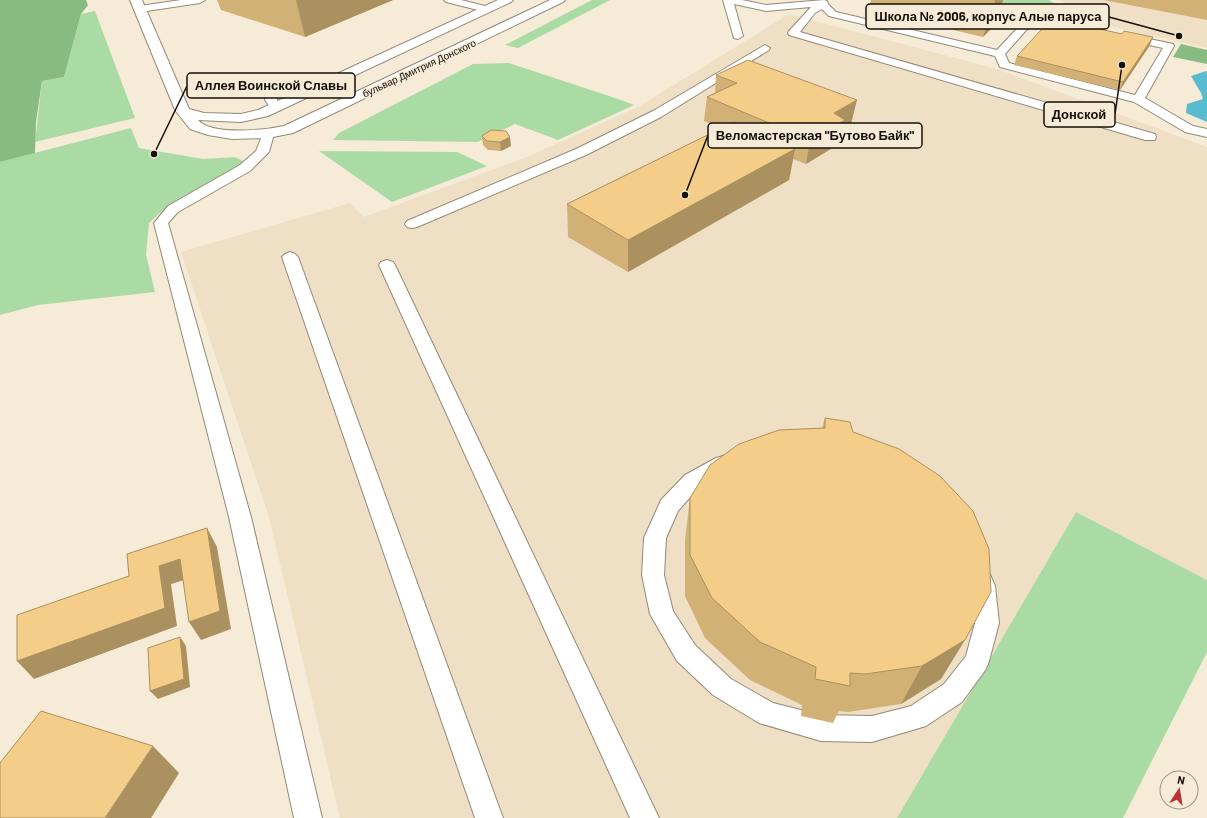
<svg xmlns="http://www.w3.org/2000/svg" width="1207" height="818" viewBox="0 0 1207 818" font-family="Barlow,sans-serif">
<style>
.built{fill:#efdfc5}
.green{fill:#abdba5}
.forest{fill:#88bb82}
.water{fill:#58bbcf}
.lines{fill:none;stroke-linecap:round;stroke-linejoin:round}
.lane-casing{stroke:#938977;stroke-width:2}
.secondary-casing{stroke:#938977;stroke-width:2}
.lane{fill:#fff;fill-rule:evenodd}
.secondary{fill:#fff;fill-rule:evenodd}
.wall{fill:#d2b176}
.shaded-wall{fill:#ab9060}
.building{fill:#f4ce89;stroke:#ab9060}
.labels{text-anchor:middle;stroke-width:3.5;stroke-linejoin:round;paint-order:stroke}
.far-street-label{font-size:10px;fill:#141009;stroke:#f6ebd7}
.leader{fill:none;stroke:#141009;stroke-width:1.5}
.callout-dot{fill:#141009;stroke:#f6ebd7;stroke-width:1.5}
.callout{fill:#f6ebd7;stroke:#141009;stroke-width:1.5}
.callout-label{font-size:13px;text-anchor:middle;font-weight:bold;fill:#141009}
</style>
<rect width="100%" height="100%" fill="#f6ebd7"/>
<g class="built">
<path d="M1059,0H1207V48L1095,23Z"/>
<path d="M789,14L997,69L1207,147V580L1076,512L897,818H340L269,517L181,252L350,203L364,217L527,157L638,107Z"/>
</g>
<g class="green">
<path d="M592,0H610L518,48L505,45Z"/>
<path d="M980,0H1049L1079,19L1075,22L994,6Z"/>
<path d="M95,11L135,118L35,142L42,81L64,77L81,14Z"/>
<path d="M509,63L615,98L634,105L558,140L515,124L478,142L333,140L339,133L473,64Z"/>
<path d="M131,128L139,148L203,159L235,157L243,161L240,168L161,212L149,223L146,255L155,292L38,305L0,315V162Z"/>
<path d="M319,151L457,152L487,166L392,202Z"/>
<path d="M1076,512L1207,580V652L1123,818H897Z"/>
</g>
<g class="forest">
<path d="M0,0H86L88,5L81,14L64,77L42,81L36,122L35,153L0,162Z"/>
<path d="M1181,44L1207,50V64L1173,57Z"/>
</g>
<path class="water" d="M1206,71L1207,72V122L1186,113L1187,104L1203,99L1201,93L1191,76Z"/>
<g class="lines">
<g class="lane-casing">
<g id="lane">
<path d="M181,0H205L200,3L140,12L135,9L140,6Z"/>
<path d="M444,0H461L489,7L491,9L486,12L446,2Z"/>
<path d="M723,0H742L766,5L824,0L827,1L828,4L836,12L997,50L1025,20L964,6L956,0H968L1036,16L1037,18L1005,54L1009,63L1135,95L1163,48L1122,39L1121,37L1122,35L1126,34L1173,44L1174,46L1145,98L1193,126L1207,129V137L1185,132L1134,102L1000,67L995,56L829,16L822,9L815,13L800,32L1155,134L1156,137L1155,140H1145L789,35L788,33L789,31L811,7L766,11L734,4L743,36L738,39L734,38Z"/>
<path d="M765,45L770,48L769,50L661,117L586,155L417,227L412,228L407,227L405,224L407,221L576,149L653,111Z"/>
<path d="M281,79L285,80L287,82L278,92L277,100L282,107L280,110H272L265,100C266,91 271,81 281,79Z"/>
<path d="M268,130L272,131L274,134L269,152L250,171L178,212L168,223L251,517L322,818H294L229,517L154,223L168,206L240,165L256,151L264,131Z"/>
<path d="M290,252L295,254L298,257L503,818H475L282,257L285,254Z"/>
<path d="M387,260L393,262L395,265L659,818H630L379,265L381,262Z"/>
<path d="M798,443L838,449L870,459L884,464L920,483L952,510L979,549L995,586L999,623L989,661L986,669L962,702L926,726L872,742L821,741L759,723L713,695L677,661L650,614L642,575L644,538L661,500L685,475L716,458L759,445ZM798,457L837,463L856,469L870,474L906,495L936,522L959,553L971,586L975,623L966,656L944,684L911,706L872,716L821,715L773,703L731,679L695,645L673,611L664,575L666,538L678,511L699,487L730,468L759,459Z"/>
</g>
</g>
<g class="secondary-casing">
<path id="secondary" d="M130,0H142L189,109L204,113L241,114L258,110L498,0H513L511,2L268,116L241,122L198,120C211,136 265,130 284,126L550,0H565L563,2L293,133L268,138L232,139L208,135L190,129L175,110Z"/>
</g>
<use href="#lane" class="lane"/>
<use href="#secondary" class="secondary"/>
</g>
<g class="wall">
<path d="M217,0H393L305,37L221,10Z"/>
<path d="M871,0H1003L995,25L983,37L889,15L890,10L870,5Z"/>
<path d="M1104,0H1207V20Z"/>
<path d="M1078,25L1150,45L1120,90L1014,65L1017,56Z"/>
<path d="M716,75L851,124L843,129L839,144L806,164L793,159L789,180L628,272L568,237L567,204L722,128L704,121L707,97L715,93Z"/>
<path d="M491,130L511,146L501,151L488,150L483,145L482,136Z"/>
<path d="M825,418L853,432L941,679L901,704L848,712L839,711L833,723L801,716L802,705L750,680L705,638L685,596V540L690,498L822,428Z"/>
</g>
<g class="shaded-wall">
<path d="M296,0H393L305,37Z"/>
<path d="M995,0H1003L995,25L983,37Z"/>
<path d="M1153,37L1150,45L1120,90L1123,82Z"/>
<path d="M857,100L851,124L843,129L839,144L806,164L810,140L834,113Z"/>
<path d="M510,137L511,146L501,151L500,142Z"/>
<path d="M795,149L789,180L628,272V240Z"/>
<path d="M207,528L217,547L231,629L201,640L189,622Z"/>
<path d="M180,559L191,578L171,584L177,626L34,679L17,661L159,566Z"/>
<path d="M180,637L186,646L190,687L158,699L150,691Z"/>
<path d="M965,640L941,679L901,704L922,666Z"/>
<path d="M153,746L179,773L151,818H105Z"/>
</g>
<g class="building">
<path d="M1055,15L1080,21L1077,24L1122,34L1124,31L1153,37L1123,82L1017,56Z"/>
<path d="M748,60L857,100L834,113L845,120L810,140L707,97L737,83L716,75Z"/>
<path d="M734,122L795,149L628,240L567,204Z"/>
<path d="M491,130L506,131L510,137L500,142L487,141L482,136Z"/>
<path d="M825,418L850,422L853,432L899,449L940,476L973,511L989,549L991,592L965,640L922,666L865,674L850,673V686L815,679L816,667L760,642L712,598L690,555V498L710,465L739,444L779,430L825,428Z"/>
<path d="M207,528L220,611L189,622L180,559L159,566L165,608L17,661V615L129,576L127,554Z"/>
<path d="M180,637L184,679L150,691L148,648Z"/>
<path d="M41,711L153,746L105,818H0V763Z"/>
</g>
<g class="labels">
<g class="far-street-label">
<text transform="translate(419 68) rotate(-25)" y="4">бульвар Дмитрия Донского</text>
</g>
</g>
<path class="leader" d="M1179 36L1109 17M154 154L187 86M1122 65L1115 114M685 195L708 135"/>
<g class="callout-dot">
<circle cx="1179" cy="36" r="4"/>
<circle cx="154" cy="154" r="4"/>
<circle cx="1122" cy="65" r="4"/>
<circle cx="685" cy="195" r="4"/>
</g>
<g class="callout">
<rect x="866" y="4" width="243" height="25" rx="4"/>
<rect x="187" y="73" width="168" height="25" rx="4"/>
<rect x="1044" y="102" width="71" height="25" rx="4"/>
<rect x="708" y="123" width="214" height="25" rx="4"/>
</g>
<g class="callout-label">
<text x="988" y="21">Школа № 2006, корпус Алые паруса</text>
<text x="271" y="90">Аллея Воинской Славы</text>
<text x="1079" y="119">Донской</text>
<text x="815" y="140">Веломастерская "Бутово Байк"</text>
</g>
<g transform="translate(1179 790) rotate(12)"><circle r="19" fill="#f6ebd7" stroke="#9c9385"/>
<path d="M0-3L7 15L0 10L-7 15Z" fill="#bf3036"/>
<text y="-6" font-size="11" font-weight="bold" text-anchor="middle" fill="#141009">N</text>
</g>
</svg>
